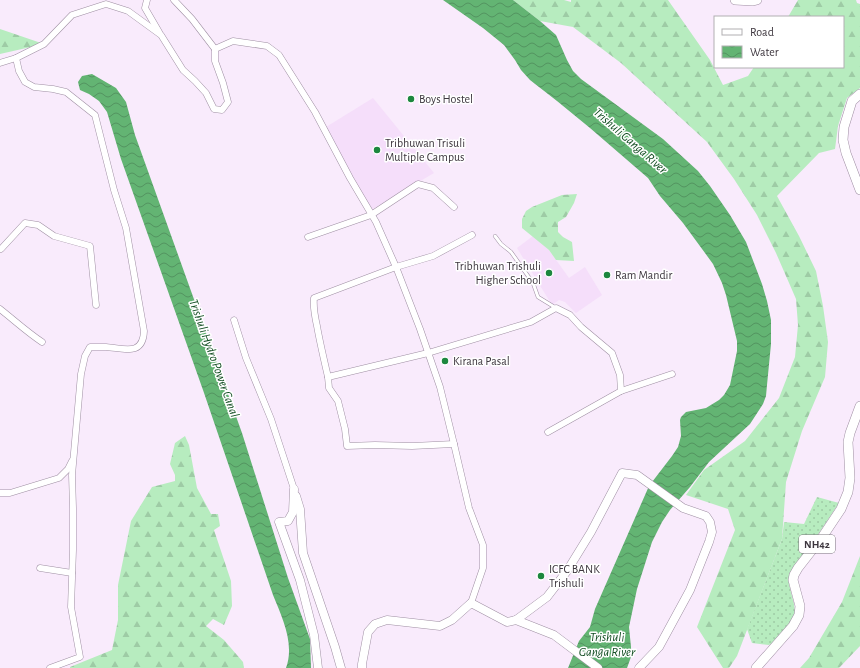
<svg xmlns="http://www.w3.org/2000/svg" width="860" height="668" viewBox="0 0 860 668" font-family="'Alegreya Sans',sans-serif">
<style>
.built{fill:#f5defa}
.grass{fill:url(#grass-dots)}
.forest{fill:url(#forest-firs)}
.water{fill:url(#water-waves)}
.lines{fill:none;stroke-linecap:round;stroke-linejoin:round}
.lane-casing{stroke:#9f8fa3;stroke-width:4}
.street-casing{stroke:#9f8fa3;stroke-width:7}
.secondary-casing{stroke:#9f8fa3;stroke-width:9}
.primary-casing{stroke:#9f8fa3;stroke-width:10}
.lane{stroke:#fff;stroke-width:3}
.street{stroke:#fff;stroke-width:6}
.secondary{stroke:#fff;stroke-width:8}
.primary{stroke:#fff;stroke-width:9}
.poi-dot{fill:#1c873e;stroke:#fff;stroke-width:1.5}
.labels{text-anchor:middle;stroke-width:3;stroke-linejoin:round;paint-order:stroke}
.shield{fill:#fff;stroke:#777278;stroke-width:1}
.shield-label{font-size:11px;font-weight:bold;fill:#3d363e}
.poi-label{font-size:12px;fill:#3d363e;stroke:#fff;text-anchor:start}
.water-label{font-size:13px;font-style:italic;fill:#124d22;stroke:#fff}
</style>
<defs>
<pattern id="grass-dots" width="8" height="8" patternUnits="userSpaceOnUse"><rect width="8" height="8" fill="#b7ecbf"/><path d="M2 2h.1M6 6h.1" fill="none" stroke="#9ecba5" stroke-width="1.8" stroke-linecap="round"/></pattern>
<pattern id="forest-firs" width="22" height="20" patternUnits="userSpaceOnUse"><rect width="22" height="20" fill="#b7ecbf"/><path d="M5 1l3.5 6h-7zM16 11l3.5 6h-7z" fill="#9ecba5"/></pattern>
<pattern id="water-waves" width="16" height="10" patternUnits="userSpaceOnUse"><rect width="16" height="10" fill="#63b473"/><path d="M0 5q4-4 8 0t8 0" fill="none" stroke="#539360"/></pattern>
</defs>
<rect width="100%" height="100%" fill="#f9ebfc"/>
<g class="built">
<path d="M373,98L434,173L371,210L326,127Z"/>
<path d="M533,236L549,250L569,278L585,267L602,295L576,313L565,302L559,300L552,305L517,248Z"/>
</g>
<path class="grass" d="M817,497L839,503L819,533L790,576L789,584L794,604L795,612L792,620L786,629L774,642L769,645L752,643L747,629L782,539L784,522L804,524Z"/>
<g class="forest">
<path d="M513,0H564L571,2V0H668L710,60L723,85L748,76L754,67H843V17H788L798,0H856L857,3L860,4V88L847,98L838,126L835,149L819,153L777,196L799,236L816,271L823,306L828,342L825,377L802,431L786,482L782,539L737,656L729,668H723L697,627L735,530L728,509L686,495L704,470L745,441L779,398L795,357L798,325L796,299L776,253L757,215L734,179L707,142L621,63L573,27L540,21Z"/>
<path d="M0,29L44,44L0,54Z"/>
<path d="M577,194L574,203L566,217L558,222V232L563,237L572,242L574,261L556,260L549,250L522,228V219L526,211L532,207L562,195Z"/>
<path d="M185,436L189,445L197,488L211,514H218L220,526L214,530L231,581L232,606L224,625L213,619L206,626L224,640L243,662L244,668H70V667L112,650L118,620V585L131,521L152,487L175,481V475L170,464L175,443Z"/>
<path d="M860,556V646L839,668H800L809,658L842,602Z"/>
</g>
<g class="water">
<path d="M443,0H513L540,21L556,35L567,60L573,71L581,79L663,139L698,171L710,186L730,215L746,242L762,284L767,301L771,320V344L767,385L766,396L763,404L750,424L709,462L690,487L670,510L662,522L652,542L637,589L629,627L631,647V657L627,668H568L579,641L590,627L595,609L649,486L672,456L678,447L681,436L680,420L681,417L686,412L706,408L719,400L724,395L730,385L737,351V341L726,295L722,283L713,264L705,253L683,223L660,196L648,178L590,128L557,101L530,80L521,70L515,60L504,45L483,28Z"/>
<path d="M92,74L116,88L126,102L135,135L242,433L288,578L310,639L311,668H286C295,644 282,617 273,595L203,390L121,159L107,112L99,101L89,94L80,90L78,82L82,76Z"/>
</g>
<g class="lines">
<g class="lane-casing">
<path id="lane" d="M495,236L501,244L511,252L533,283L538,297L556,308"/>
</g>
<g class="street-casing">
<g id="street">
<path d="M147,0L145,8L159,32"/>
<path d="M174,0L192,19L215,49"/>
<path d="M16,58L19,71L25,82L34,87L53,89L66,92L95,115L114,190L126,228L144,331C143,357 123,348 106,347C100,347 95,347 90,347L85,356L81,374L72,475L73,508V550L71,607L80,657L50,668"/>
<path d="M0,63L16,58L44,44L72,15L106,4L128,11L161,35L183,70L195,81L206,93L214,109L222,110L228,102L223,83L215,61V49L233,41L267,46L279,55L315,112L350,178L376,222L396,267L420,329L440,387L454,444L469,508L483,545V568L471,603"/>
<path d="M308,237L371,215L418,184L433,188L454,207"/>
<path d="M1,249L25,223L38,225L54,236L90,246L96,305"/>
<path d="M0,309C14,320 27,332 42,342"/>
<path d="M234,320L246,358L271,419L294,489"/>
<path d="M328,377C324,360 320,343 317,326C315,317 313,307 314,298L396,267L433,256L472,235"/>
<path d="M621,391L672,374"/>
<path d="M454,444L412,446L375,445L347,446L345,429L338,401L329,388L328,377L428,353L531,322L556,308L570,315L581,327L612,353L620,375L621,391L548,432"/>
<path d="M0,493H10L59,478L68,469L72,461"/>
<path d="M40,568L72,573"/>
</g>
</g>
<g class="secondary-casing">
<g id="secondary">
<path d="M294,489L293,512L288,521L279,522L300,580L314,635L318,668"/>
<path d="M296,496L300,509L303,553L335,647L341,668"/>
<path d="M516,620L554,635L598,668"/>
<path d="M362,668V664L368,632L375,624L387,620L440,626L452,620L471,603L507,622L516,620L547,597L567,571L591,532L622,473L637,475L683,508L706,516L710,522L712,532L709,542L690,590L659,647L639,668"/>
</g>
</g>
<g class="primary-casing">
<g id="primary">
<path d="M735,0L753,1L757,0"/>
<path d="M860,94L852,101L844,127L843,140L846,153L860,190"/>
<path d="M756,668L793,626L799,615L800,606L793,580L794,575L798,568L823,536L841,509L848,492L850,478L848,442L850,433L860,406"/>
</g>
</g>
<use href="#lane" class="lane"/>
<use href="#street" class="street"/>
<use href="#secondary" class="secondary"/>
<use href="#primary" class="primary"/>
</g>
<g class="poi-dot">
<circle cx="411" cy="99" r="4"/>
<circle cx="377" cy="150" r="4"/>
<circle cx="549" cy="273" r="4"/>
<circle cx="607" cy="275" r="4"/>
<circle cx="445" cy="361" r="4"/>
<circle cx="541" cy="576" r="4"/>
</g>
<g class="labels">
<rect class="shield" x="799" y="535" width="36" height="18" rx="3"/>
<g class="shield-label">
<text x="817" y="548">NH42</text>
</g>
<g class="poi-label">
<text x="419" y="103">Boys Hostel</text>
<text x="385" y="147">Tribhuwan Trisuli<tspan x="385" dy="14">Multiple Campus</tspan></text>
<text x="541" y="270" text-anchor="end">Tribhuwan Trishuli<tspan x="541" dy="14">Higher School</tspan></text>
<text x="615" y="279">Ram Mandir</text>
<text x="453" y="365">Kirana Pasal</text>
<text x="549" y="573">ICFC BANK<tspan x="549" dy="14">Trishuli</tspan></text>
</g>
<g class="water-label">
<text transform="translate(631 140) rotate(41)" y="5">Trishuli Ganga River</text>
<text transform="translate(215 358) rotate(70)" y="5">Trishuli Hydro Power Canal</text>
<text x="607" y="641">Trishuli<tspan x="607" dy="15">Ganga River</tspan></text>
</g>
</g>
<rect x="714" y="16" width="130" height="52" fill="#ffffff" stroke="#b1afb2"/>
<rect x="722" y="29" width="20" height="6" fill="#ffffff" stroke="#b1afb2"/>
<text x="750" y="36" font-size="12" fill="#3d363e">Road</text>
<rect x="722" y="46" width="20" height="12" fill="url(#water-waves)" stroke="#b1afb2"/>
<text x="750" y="56" font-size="12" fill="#3d363e">Water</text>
</svg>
